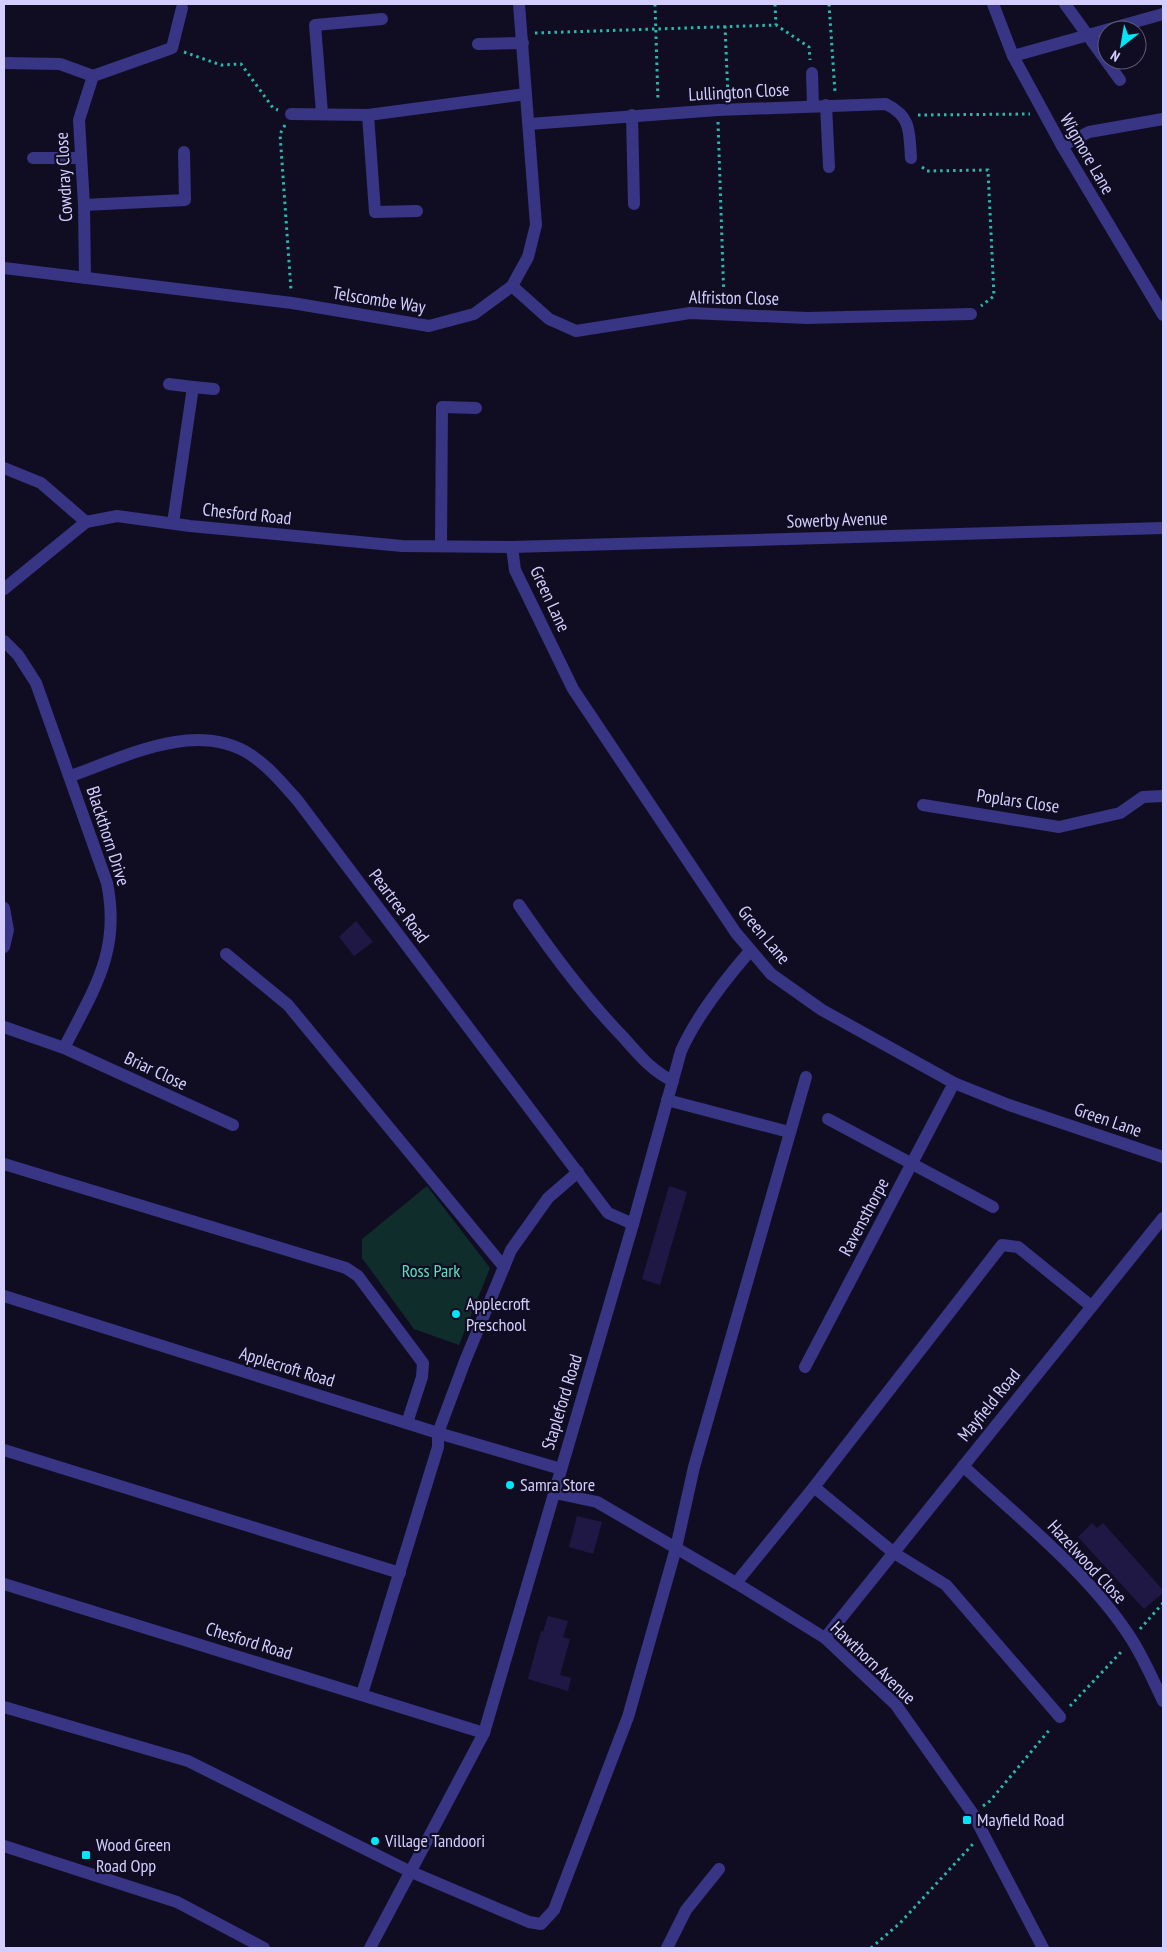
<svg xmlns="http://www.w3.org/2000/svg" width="1167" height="1952" viewBox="0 0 1167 1952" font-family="'PT Sans Narrow',sans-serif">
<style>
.green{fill:#0f2d2b}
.building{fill:#201844}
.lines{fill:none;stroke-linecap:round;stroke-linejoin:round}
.path{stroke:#29b8ad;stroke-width:3;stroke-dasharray:2.5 4;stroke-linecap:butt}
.minor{stroke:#373584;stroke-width:12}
.poi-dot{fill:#00e5f9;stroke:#100d22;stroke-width:2}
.labels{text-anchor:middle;stroke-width:4.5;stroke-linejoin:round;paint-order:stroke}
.street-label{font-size:18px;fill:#d3ceff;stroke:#100d22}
.park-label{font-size:18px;fill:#55e4bd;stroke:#100d22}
.poi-label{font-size:18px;fill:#d3ceff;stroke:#100d22;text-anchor:start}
</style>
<rect width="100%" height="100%" fill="#100d22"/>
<path class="green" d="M427,1186L490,1268L459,1345L414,1329L362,1258V1239Z"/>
<g class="building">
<path d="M356,921L373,942L354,956L339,937Z"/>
<path d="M669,1186L687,1192L660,1285L642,1279Z"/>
<path d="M577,1516L602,1522L593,1554L569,1547Z"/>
<path d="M1092,1523L1097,1528L1103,1523L1163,1590V1593L1144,1609L1078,1537Z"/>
<path d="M548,1616L568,1621L563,1637L570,1639L560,1675L571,1678L568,1691L528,1679L541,1631L543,1632Z"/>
</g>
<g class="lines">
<g class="path">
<path d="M655,4L658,101"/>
<path d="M775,4L776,25"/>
<path d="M829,4L835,92"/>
<path d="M725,26L728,96"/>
<path d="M535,33L776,25L809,47L810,60"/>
<path d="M184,52L221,65L241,64L273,108L278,110"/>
<path d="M918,115L1030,114"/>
<path d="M718,122L724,301"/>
<path d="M285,125L280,134L291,290"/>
<path d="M922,167L927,171L988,170L994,296L981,306"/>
<path d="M1140,1629L1163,1603"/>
<path d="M1070,1706L1122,1651"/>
<path d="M983,1806L990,1801L1051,1728"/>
<path d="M871,1948L900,1923L973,1844"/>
</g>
<g class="minor">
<path d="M993,4L1013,56L1062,146L1163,315"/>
<path d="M1065,4L1120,80"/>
<path d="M478,44L523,43"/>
<path d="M1013,56L1163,14"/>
<path d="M4,63L60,64L93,76"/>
<path d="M812,73L813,106"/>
<path d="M826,105L829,167"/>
<path d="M322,113L315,25L382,19"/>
<path d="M291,114L368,115L526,94"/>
<path d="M368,115L375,212L417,211"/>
<path d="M632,115L634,204"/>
<path d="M529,124L718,110L886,104C912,117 909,132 911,158"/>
<path d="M1062,146L1089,132L1163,119"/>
<path d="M33,158H80"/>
<path d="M84,205L185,200L184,152"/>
<path d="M4,268L292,303L429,326L474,314L512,286L528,257L536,225L519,4"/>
<path d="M85,278L84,205L79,120L93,76L172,48L182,8"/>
<path d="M512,286L549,319L576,331L690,313L807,318L971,314"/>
<path d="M169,384L193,387L173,523"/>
<path d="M193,387L214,389"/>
<path d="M4,468L41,483L86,522"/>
<path d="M441,546L442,407L476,408"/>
<path d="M512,547L515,570L573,689L736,933L771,974L822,1010L954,1083L1009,1105L1163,1157"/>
<path d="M4,589L86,522L117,516L190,526L402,546L512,547L1163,528"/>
<path d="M4,641L18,655L36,683L107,883C121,951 94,989 64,1048"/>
<path d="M71,776C125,757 196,719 251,755C269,767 283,784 298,801L608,1213L633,1224"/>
<path d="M923,805L1059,827L1120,813L1143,797L1163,796"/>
<path d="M519,905C551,952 584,997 624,1038C639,1055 652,1071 673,1081"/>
<path d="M4,908L8,930L4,947"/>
<path d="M226,954L288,1005L504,1267"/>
<path d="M4,1027L64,1048L233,1125"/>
<path d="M667,1100L789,1132"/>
<path d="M828,1119L993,1207"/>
<path d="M4,1164L346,1268L358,1276L423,1363L422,1377L407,1423"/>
<path d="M4,1296L438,1433L561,1469"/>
<path d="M805,1367L954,1083"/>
<path d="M4,1450L400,1573"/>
<path d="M963,1466C1018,1517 1092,1576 1132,1640C1144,1659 1153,1680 1163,1701"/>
<path d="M555,1493L597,1502L736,1583L825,1638L896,1705L973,1814L1043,1948"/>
<path d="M736,1583L814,1487"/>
<path d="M4,1584L484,1733"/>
<path d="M825,1638L1163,1218"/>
<path d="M362,1694L438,1447V1433L465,1361L511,1250L548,1198L578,1172"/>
<path d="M4,1707L188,1761L409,1871L529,1922L541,1924L554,1910L628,1717L676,1548L694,1467L806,1077"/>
<path d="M1060,1717L946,1585L894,1553L814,1487L1002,1245L1018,1247L1091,1306"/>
<path d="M4,1846L177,1902L264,1948"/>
<path d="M370,1948L484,1733L633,1224L681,1051C697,1015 724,981 750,951"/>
<path d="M667,1948L686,1910L719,1869"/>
</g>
</g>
<g class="poi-dot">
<circle cx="456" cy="1314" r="5"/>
<circle cx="510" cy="1485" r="5"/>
<rect x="962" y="1815" width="10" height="10" rx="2.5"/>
<circle cx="375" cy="1841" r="5"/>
<rect x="81" y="1850" width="10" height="10" rx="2.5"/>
</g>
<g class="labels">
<g class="street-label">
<text transform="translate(739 92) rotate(-3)" y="6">Lullington Close</text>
<text transform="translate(1087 154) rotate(60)" y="6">Wigmore Lane</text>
<text transform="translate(64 177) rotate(-93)" y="6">Cowdray Close</text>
<text transform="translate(734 298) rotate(1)" y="6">Alfriston Close</text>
<text transform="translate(379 300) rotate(9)" y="6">Telscombe Way</text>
<text transform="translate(247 514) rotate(6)" y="6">Chesford Road</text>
<text transform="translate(837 520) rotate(-2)" y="6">Sowerby Avenue</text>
<text transform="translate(550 599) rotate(65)" y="6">Green Lane</text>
<text transform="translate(1018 801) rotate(8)" y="6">Poplars Close</text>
<text transform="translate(108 836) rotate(72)" y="6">Blackthorn Drive</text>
<text transform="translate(399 906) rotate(53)" y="6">Peartree Road</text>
<text transform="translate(764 935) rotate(50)" y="6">Green Lane</text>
<text transform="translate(156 1071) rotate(25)" y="6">Briar Close</text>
<text transform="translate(1108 1120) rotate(19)" y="6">Green Lane</text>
<text transform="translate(864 1217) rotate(-62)" y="6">Ravensthorpe</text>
<text transform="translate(287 1367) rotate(17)" y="6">Applecroft Road</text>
<text transform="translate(562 1402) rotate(-73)" y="6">Stapleford Road</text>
<text transform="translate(989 1405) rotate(-51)" y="6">Mayfield Road</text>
<text transform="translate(1087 1562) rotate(47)" y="6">Hazelwood Close</text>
<text transform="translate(249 1641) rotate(17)" y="6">Chesford Road</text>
<text transform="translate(873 1663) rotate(44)" y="6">Hawthorn Avenue</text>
</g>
<g class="park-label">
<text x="431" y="1277">Ross Park</text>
</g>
<g class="poi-label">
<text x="466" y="1310">Applecroft<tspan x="466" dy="21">Preschool</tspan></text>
<text x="520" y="1491">Samra Store</text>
<text x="977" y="1826">Mayfield Road</text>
<text x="385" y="1847">Village Tandoori</text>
<text x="96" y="1851">Wood Green<tspan x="96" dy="21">Road Opp</tspan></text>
</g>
</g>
<rect width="1167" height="1952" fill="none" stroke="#d3ceff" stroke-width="10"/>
<g transform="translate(1122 45) rotate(211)"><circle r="24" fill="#100d22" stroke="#5e5a7a"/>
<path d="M0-4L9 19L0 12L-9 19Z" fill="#00e5f9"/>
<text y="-8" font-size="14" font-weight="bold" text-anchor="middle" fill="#d3ceff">N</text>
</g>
</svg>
